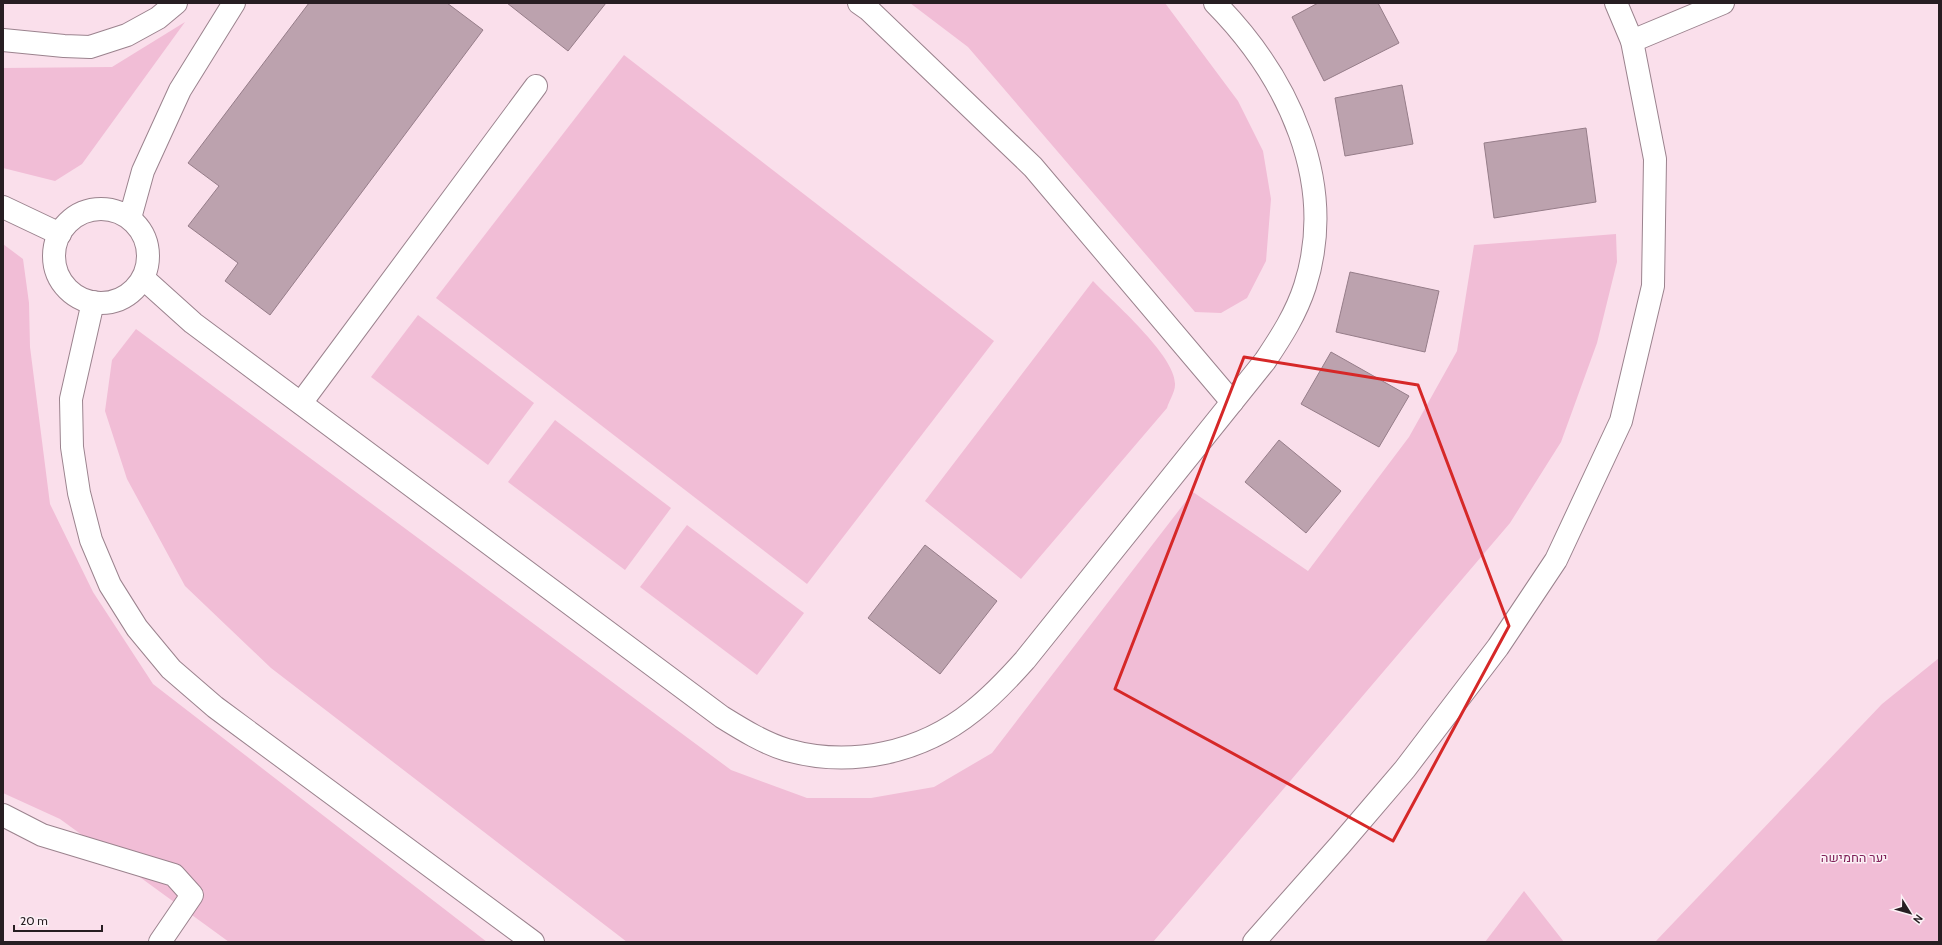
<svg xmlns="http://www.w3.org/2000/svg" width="1942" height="945" viewBox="0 0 1942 945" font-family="Cabin,Heebo,sans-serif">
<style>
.green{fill:#f1bdd6}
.building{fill:#bca2ae;stroke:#967d89}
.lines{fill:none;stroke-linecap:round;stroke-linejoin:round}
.minor-casing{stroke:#9b838e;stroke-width:24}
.minor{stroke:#fff;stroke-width:22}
.marked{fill:none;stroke:#d62828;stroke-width:3;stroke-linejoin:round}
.labels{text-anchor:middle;stroke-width:3;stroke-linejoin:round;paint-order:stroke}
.park-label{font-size:13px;fill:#802059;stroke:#fcf1f6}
</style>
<rect width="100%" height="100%" fill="#fadfeb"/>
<g class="green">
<path d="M910,3H1165L1238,101L1263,151L1271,199L1266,261L1247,298L1221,313L1195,312L968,47Z"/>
<path d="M185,22L82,164L55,181L3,168V68L112,67Z"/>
<path d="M624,55L994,341L807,584L436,298Z"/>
<path d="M1616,234L1617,262L1597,343L1561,442L1510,523L1153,942H627L271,668L185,586L127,479L105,411L112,360L136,329L731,770L807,798H871L934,787L992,753L1193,492L1308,571L1409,437L1457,351L1474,245Z"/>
<path d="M3,244L23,259L29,303L30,347L50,504L93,592L153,684L487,942H229L60,819L3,793Z"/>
<path d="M1093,281C1113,302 1177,357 1175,385C1175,392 1169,401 1167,408L1021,579L925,501Z"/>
<path d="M418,315L534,403L488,465L371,377Z"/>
<path d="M555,420L671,508L625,570L508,482Z"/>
<path d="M687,525L804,613L757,675L640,587Z"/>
<path d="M1939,658V942H1655L1882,704Z"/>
<path d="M1524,891L1564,942H1485Z"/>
</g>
<g class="building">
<path d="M309,3H447L483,30L270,315L225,281L238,263L188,226L219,186L188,163Z"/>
<path d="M507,3H606L568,51Z"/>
<path d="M1318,3H1378L1399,43L1324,81L1292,17Z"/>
<path d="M1402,85L1413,144L1345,156L1335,98Z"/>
<path d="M1586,128L1596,202L1494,218L1484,143Z"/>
<path d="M1350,272L1439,291L1425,352L1336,332Z"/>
<path d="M1331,352L1409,396L1379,447L1301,404Z"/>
<path d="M1279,440L1341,491L1306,533L1245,482Z"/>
<path d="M925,545L997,601L940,674L868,618Z"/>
</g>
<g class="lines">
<g class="minor-casing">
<g id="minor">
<path d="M859,3L869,10L1033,167L1232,402"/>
<path d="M3,40L64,46L90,47L127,35L158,18L176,3"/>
<path d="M1632,41L1723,3"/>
<path d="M3,207L60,234"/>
<circle cx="101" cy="256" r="47"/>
<path d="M130,218L143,171L180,90L234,3"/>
<path d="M143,278L193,323L722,717C743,730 764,743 787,750C851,768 921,753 973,711C992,696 1009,678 1025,660L1265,361C1281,337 1296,314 1305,286C1338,182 1288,77 1215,3"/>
<path d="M93,302L71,399L72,447L79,493L91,540L110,585L137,628L171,669L215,707L533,942"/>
<path d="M301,403L536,86"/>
<path d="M3,815L42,835L174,875L192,895L160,942"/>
<path d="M1254,942L1340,845L1405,769L1498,647L1556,560L1621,421L1653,286L1655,159L1632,41L1616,3"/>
</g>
</g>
<use href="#minor" class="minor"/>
</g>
<path class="marked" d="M1244,357L1418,385L1509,626L1393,841L1115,689Z"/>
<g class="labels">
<g class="park-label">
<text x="1854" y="862">יער החמישה</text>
</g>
</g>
<rect width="1942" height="945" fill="none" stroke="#271e22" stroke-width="8"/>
<g transform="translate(1910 913) rotate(127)" stroke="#fcf1f6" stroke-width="3" paint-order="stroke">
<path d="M0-3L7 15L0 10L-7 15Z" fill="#271e22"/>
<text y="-6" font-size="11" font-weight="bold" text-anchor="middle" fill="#271e22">N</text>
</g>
<path d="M14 925v6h88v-6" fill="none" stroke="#271e22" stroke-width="2"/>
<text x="20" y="925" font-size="12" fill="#271e22" stroke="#fcf1f6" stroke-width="3" paint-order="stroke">20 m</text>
</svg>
